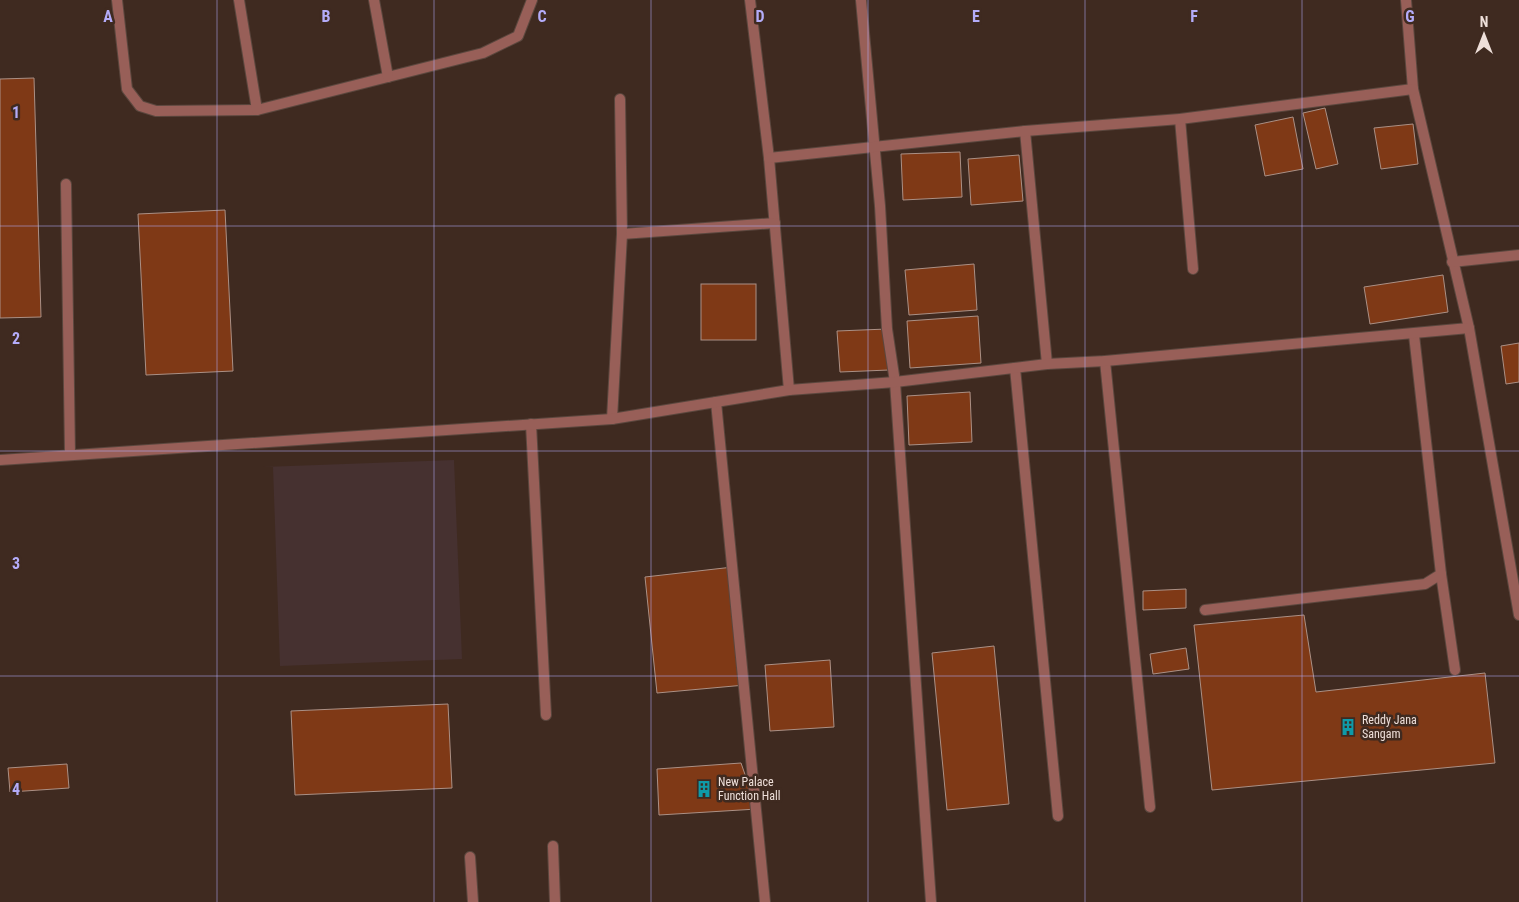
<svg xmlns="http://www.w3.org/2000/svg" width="1519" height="902" viewBox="0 0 1519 902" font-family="'Roboto Condensed',sans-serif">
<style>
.education{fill:#463130}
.building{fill:#7f3916;stroke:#ab9085}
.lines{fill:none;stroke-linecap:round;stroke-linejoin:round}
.service-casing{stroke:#5b473e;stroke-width:12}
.minor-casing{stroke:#5b473e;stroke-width:12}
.service{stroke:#985f58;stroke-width:10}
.minor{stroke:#985f58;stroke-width:10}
.grid{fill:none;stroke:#b4acf9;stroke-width:1;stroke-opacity:0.55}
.labels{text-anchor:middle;stroke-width:5;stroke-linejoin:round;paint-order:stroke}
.poi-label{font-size:12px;fill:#eedfd9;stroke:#3f2a20;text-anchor:start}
.grid-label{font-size:16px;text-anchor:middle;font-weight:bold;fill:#b4acf9;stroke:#3f2a20;stroke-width:5;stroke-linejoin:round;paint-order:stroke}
</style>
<rect width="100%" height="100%" fill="#3f2a20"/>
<path class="education" d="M454,460L462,659L280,666L273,467H263Z"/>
<g class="building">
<path d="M34,78L41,317L0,318V79Z"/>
<path d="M1325,108L1338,164L1316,169L1303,113Z"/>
<path d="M1293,117L1303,169L1265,176L1255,125Z"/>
<path d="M1413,124L1418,164L1381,169L1374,128Z"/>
<path d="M960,152L962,197L903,200L901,154Z"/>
<path d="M1019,155L1023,201L971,205L968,159Z"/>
<path d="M225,210L233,371L146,375L138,214Z"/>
<path d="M974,264L977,310L909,315L905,270Z"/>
<path d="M1443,275L1448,312L1370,324L1364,287Z"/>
<rect x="701" y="284" width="55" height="56"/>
<path d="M978,316L981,363L910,368L907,321Z"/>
<path d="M887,329L889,370L840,372L837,331Z"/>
<path d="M1519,343V382L1506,384L1501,346Z"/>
<path d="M970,392L972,442L909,445L907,396Z"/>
<path d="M733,567L745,685L657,693L645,577Z"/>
<path d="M1186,589V608L1143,610V591Z"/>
<path d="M1304,615L1316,692L1485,673L1495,763L1212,790L1194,625Z"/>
<path d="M994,646L1009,804L947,810L932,653Z"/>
<path d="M1186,648L1189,669L1153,674L1150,654Z"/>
<path d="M830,660L834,727L770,731L765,665Z"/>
<path d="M448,704L452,788L295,795L291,711Z"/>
<path d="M741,763L757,809L659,815L657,769Z"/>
<path d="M67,764L69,788L10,792L8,768Z"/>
</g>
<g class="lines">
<g class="service-casing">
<g id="service">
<path d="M531,424L546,715"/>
<path d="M1441,574L1455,670"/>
<path d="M1205,610L1425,584L1441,574L1414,335"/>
<path d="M553,846L555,902"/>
<path d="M470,857L473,902"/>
</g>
</g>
<g class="minor-casing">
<g id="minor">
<path d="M117,0L127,89L140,106L156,111L257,110L483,53L518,36L532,0"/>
<path d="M239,0L257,110"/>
<path d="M374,0L388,77"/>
<path d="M750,0L769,158L789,390"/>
<path d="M861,0L880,206L887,329L895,382L931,902"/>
<path d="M1406,0L1413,89L1469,328L1519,615"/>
<path d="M1180,119L1193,269"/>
<path d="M1025,131L1047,364"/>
<path d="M769,158L1025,131L1180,119L1413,89"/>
<path d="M66,184L70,455"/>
<path d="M622,234L775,223"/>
<path d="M1452,262L1519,255"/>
<path d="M1105,361L1150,807"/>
<path d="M1015,368L1058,816"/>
<path d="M716,402L765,902"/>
<path d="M612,419L622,234L620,99"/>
<path d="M0,460L612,419L789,390L895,382L1047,364L1105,361L1469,328"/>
</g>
</g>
<use href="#service" class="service"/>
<use href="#minor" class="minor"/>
</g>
<path class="grid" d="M217,0V902M434,0V902M651,0V902M868,0V902M1085,0V902M1302,0V902M0,226H1519M0,451H1519M0,676H1519"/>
<defs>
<g id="building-bare" transform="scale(1.35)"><path d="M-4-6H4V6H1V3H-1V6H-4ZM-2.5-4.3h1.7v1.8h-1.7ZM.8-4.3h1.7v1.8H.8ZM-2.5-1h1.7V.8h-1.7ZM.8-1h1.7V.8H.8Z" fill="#0f9aa8" stroke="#3f2a20" stroke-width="2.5" paint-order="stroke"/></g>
</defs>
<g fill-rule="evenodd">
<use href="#building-bare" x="1348" y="727"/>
<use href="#building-bare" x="704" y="789"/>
</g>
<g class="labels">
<g class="poi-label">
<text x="1362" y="724">Reddy Jana<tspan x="1362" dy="14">Sangam</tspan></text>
<text x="718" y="786">New Palace<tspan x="718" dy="14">Function Hall</tspan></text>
</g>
</g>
<g class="grid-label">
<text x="108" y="22">A</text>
<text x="326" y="22">B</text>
<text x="542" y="22">C</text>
<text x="760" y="22">D</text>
<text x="976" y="22">E</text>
<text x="1194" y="22">F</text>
<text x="1410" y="22">G</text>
<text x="16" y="118">1</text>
<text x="16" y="344">2</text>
<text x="16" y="569">3</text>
<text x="16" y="795">4</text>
</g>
<g transform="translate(1484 35)" stroke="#3f2a20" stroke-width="4" paint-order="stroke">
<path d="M0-4L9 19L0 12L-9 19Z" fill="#eedfd9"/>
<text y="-8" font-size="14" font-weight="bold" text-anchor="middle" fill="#eedfd9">N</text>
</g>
</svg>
